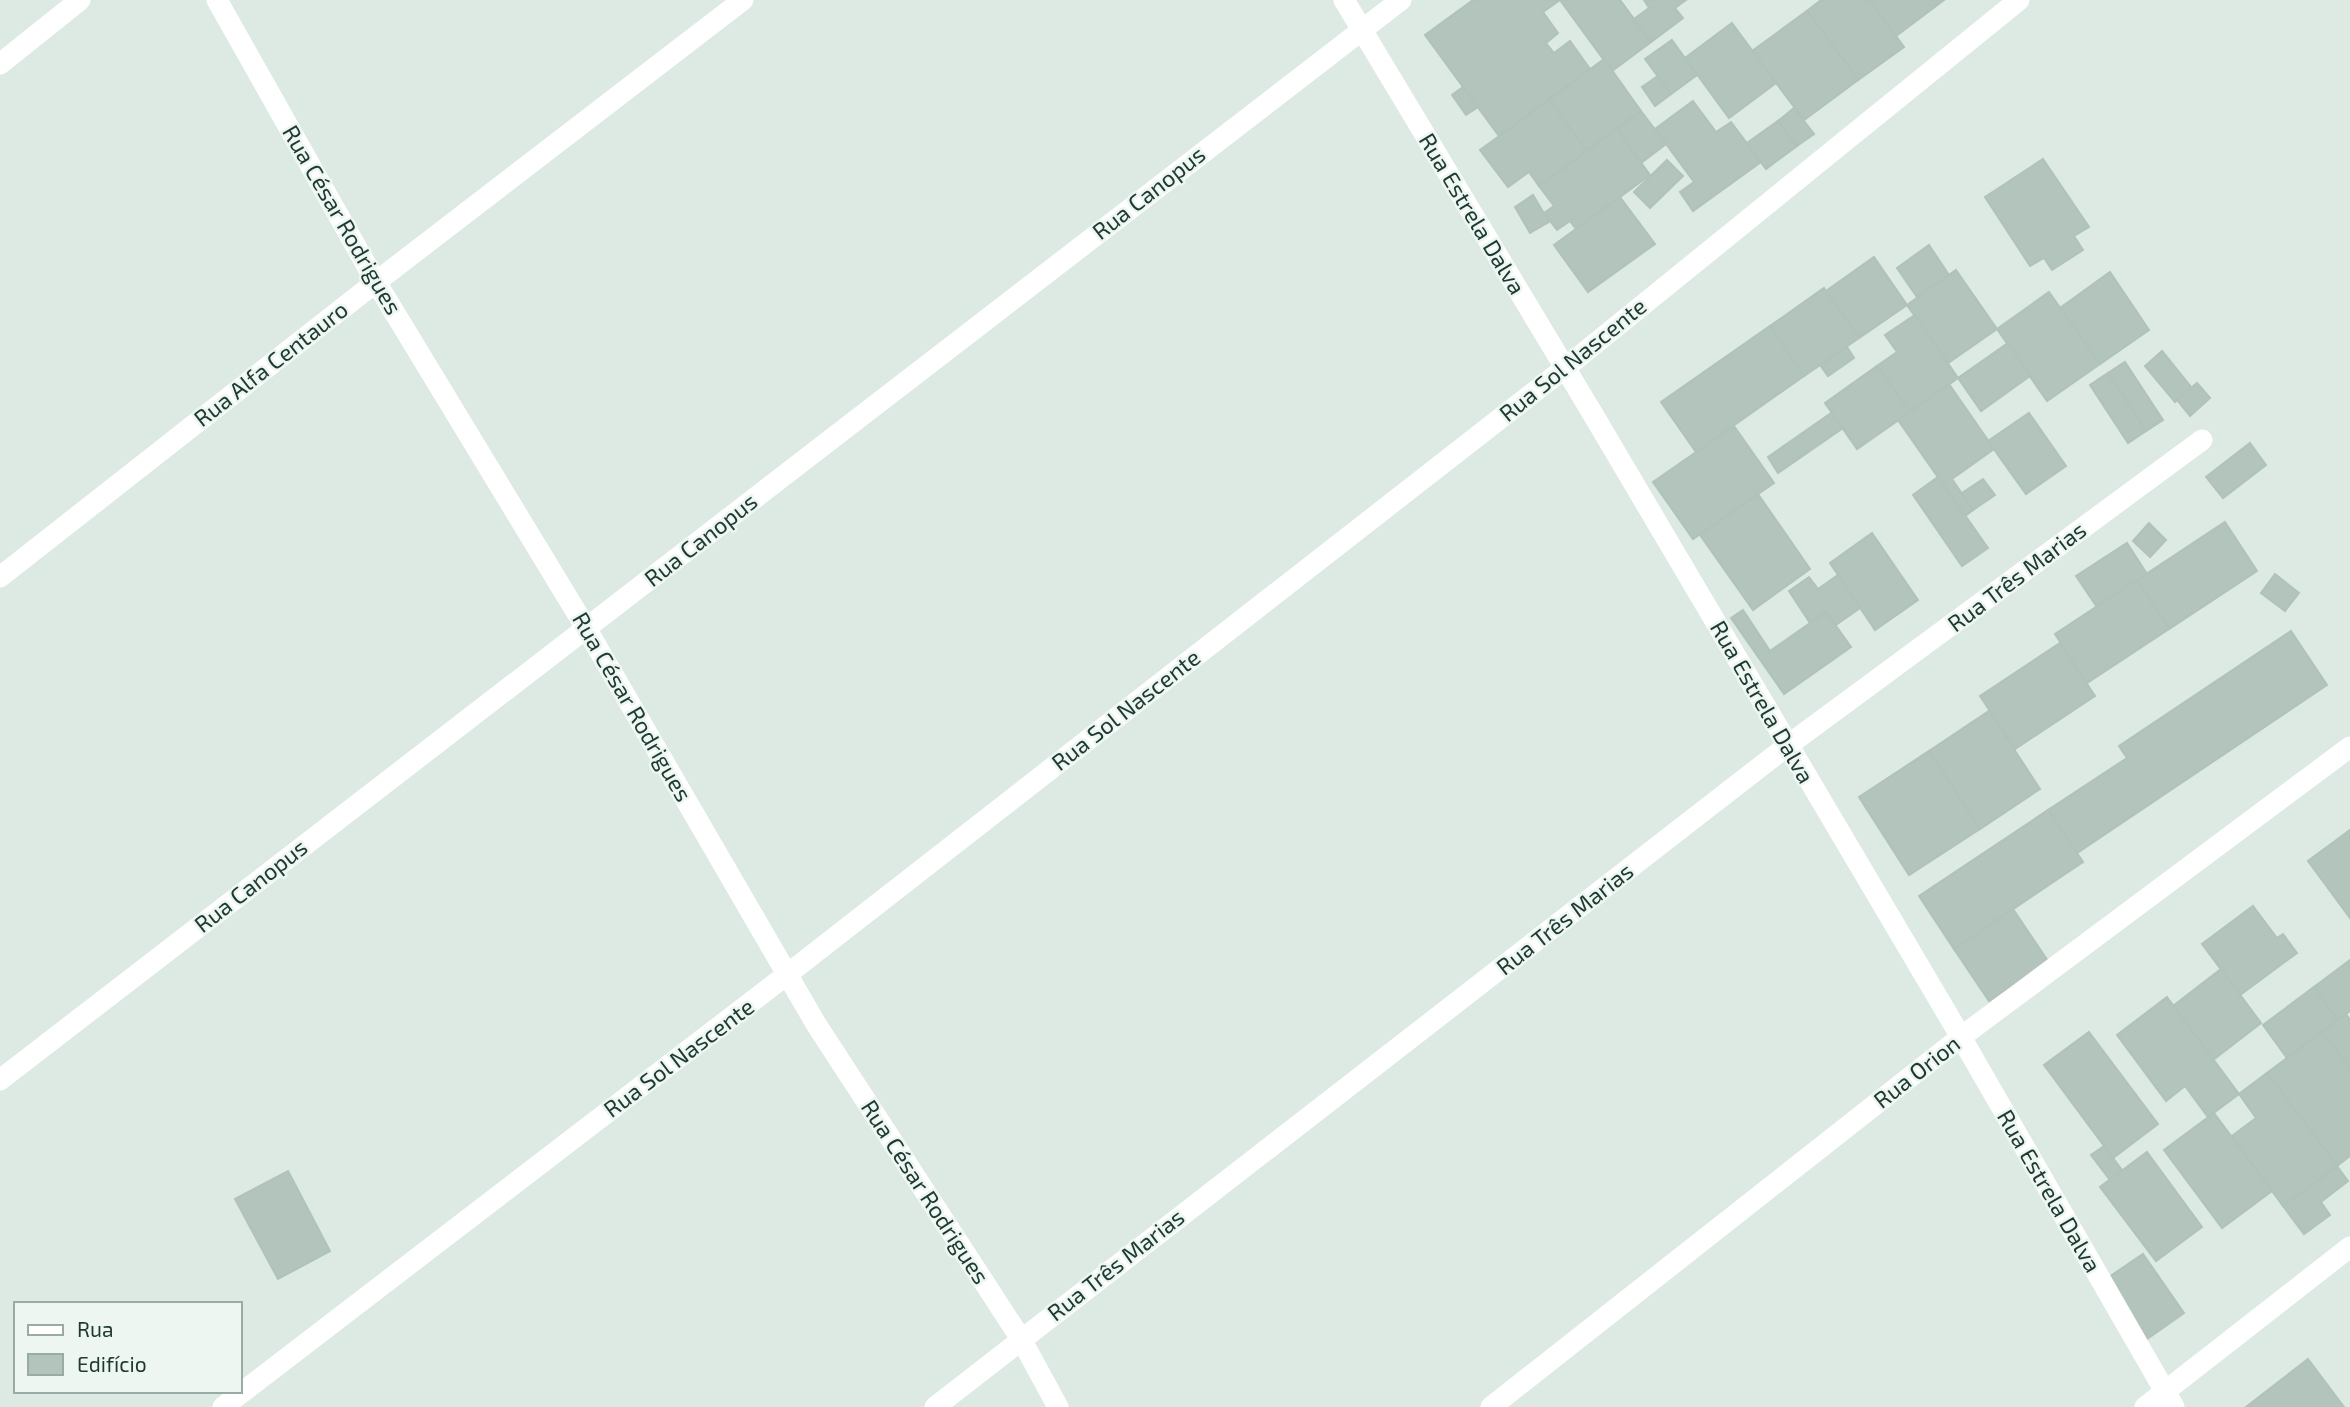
<svg xmlns="http://www.w3.org/2000/svg" width="2350" height="1407" viewBox="0 0 2350 1407" font-family="'Exo 2',sans-serif">
<style>
.building{fill:#b2c4bc;stroke:#afc3ba;stroke-width:2}
.lines{fill:none;stroke-linecap:round;stroke-linejoin:round}
.minor{stroke:#fff;stroke-width:21}
.labels{text-anchor:middle;stroke-width:5;stroke-linejoin:round;paint-order:stroke}
.street-label{font-size:23px;fill:#1d3931;stroke:#edf6f1}
</style>
<rect width="100%" height="100%" fill="#dceae3"/>
<g class="building">
<path d="M1473,0H1560L1543,12L1558,33L1546,43L1554,53L1570,41L1590,69L1499,136L1425,35Z"/>
<path d="M1560,0H1620L1651,42L1612,71Z"/>
<path d="M1644,0H1686L1675,8L1683,18L1651,42L1634,19L1649,8Z"/>
<path d="M1821,0H1870L1904,47L1858,80L1807,11Z"/>
<path d="M1870,0H1944L1896,36Z"/>
<path d="M1807,11L1858,80L1804,120L1752,51Z"/>
<path d="M1732,23L1776,83L1729,118L1685,58Z"/>
<path d="M1672,40L1697,75L1671,94L1645,59Z"/>
<path d="M1604,59L1641,111L1587,151L1549,100Z"/>
<path d="M1658,76L1671,94L1655,106L1642,87Z"/>
<path d="M1463,87L1478,107L1466,115L1452,95Z"/>
<path d="M1549,100L1587,151L1539,186L1529,172L1508,187L1480,150Z"/>
<path d="M1693,101L1716,132L1731,122L1761,162L1693,211L1680,192L1694,182L1655,129Z"/>
<path d="M1794,108L1814,134L1797,146L1778,121Z"/>
<path d="M1641,111L1666,144L1641,163L1617,129Z"/>
<path d="M1778,121L1797,146L1766,169L1747,143Z"/>
<path d="M1617,129L1650,175L1576,229L1570,221L1557,230L1544,213L1554,206L1539,186Z"/>
<path d="M2043,159L2089,227L2074,236L2083,250L2052,270L2044,258L2030,266L1985,197Z"/>
<path d="M1667,160L1683,176L1650,208L1634,192Z"/>
<path d="M1533,195L1549,222L1530,233L1515,207Z"/>
<path d="M1620,197L1655,244L1588,292L1554,245Z"/>
<path d="M1929,245L1949,275L1917,297L1897,268Z"/>
<path d="M1874,257L1907,305L1859,338L1826,291Z"/>
<path d="M1956,270L1997,329L1948,363L1907,305Z"/>
<path d="M2110,272L2149,330L2100,364L2060,308Z"/>
<path d="M1824,288L1859,338L1804,376L1770,326Z"/>
<path d="M2049,292L2100,364L2047,401L1997,329Z"/>
<path d="M1915,315L1958,378L1910,412L1877,366L1897,352L1885,335Z"/>
<path d="M1770,326L1804,376L1696,452L1661,402Z"/>
<path d="M2008,343L2030,376L1981,411L1958,378Z"/>
<path d="M1847,347L1854,358L1828,376L1820,365Z"/>
<path d="M2162,351L2192,388L2175,402L2145,366Z"/>
<path d="M2125,362L2163,420L2146,431L2108,373Z"/>
<path d="M1877,366L1910,412L1857,449L1825,403Z"/>
<path d="M2108,373L2146,431L2128,443L2090,385Z"/>
<path d="M2197,383L2210,398L2190,416L2177,400Z"/>
<path d="M1949,384L1994,449L1952,479L1973,510L1965,516L1898,420Z"/>
<path d="M1831,413L1843,428L1778,473L1768,457Z"/>
<path d="M2029,413L2066,466L2026,494L1988,441Z"/>
<path d="M1734,426L1774,483L1693,539L1653,482Z"/>
<path d="M2250,443L2266,465L2223,498L2206,477Z"/>
<path d="M1938,477L1988,548L1962,566L1913,495Z"/>
<path d="M1983,479L1995,495L1973,510L1962,493Z"/>
<path d="M1758,494L1810,569L1753,610L1700,535Z"/>
<path d="M2225,522L2257,571L2169,629L2137,580Z"/>
<path d="M2149,523L2166,540L2150,557L2133,541Z"/>
<path d="M1872,533L1918,600L1875,630L1830,563Z"/>
<path d="M2127,543L2147,574L2097,607L2076,576Z"/>
<path d="M2275,574L2299,593L2285,611L2261,593Z"/>
<path d="M1838,575L1860,608L1836,625L1826,612L1810,623L1789,591L1809,577L1818,589Z"/>
<path d="M2137,580L2169,629L2087,683L2055,634Z"/>
<path d="M1743,610L1770,651L1826,612L1851,647L1784,694L1731,618Z"/>
<path d="M2291,631L2327,685L2077,853L2048,810L2127,758L2119,746Z"/>
<path d="M2060,643L2095,696L2015,749L1980,696Z"/>
<path d="M1989,711L2040,789L1980,829L1929,751Z"/>
<path d="M1929,751L1980,829L1909,875L1859,797Z"/>
<path d="M2048,810L2083,862L1954,949L1919,896Z"/>
<path d="M2350,830V918L2308,861Z"/>
<path d="M2253,906L2277,938L2283,934L2297,953L2240,995L2202,944Z"/>
<path d="M2013,909L2048,961L1989,1001L1954,949Z"/>
<path d="M2350,960V1011L2338,1020L2314,987Z"/>
<path d="M2221,969L2261,1023L2213,1060L2173,1006Z"/>
<path d="M2314,987L2338,1020L2287,1058L2263,1025Z"/>
<path d="M2167,997L2239,1094L2208,1117L2185,1086L2166,1101L2117,1035Z"/>
<path d="M2346,1014L2350,1020V1069L2322,1032Z"/>
<path d="M2089,1032L2158,1124L2113,1158L2044,1065Z"/>
<path d="M2322,1032L2350,1069V1156L2337,1166L2267,1073Z"/>
<path d="M2267,1073L2337,1166L2283,1206L2232,1136L2256,1118L2239,1094Z"/>
<path d="M2214,1113L2272,1191L2222,1228L2164,1150Z"/>
<path d="M2104,1146L2122,1170L2110,1180L2091,1155Z"/>
<path d="M2147,1152L2202,1227L2156,1261L2100,1187Z"/>
<path d="M2337,1166L2348,1181L2321,1202L2330,1215L2304,1234L2283,1206Z"/>
<path d="M288,1171L330,1251L278,1279L235,1199Z"/>
<path d="M2143,1254L2184,1313L2147,1339L2106,1279Z"/>
<path d="M2308,1359L2344,1407H2246Z"/>
</g>
<g class="lines">
<g class="minor">
<path d="M217,0L376,282L586,628L816,1024L1021,1339L1058,1407"/>
<path d="M1344,0L1591,411L1961,1037L2174,1407"/>
<path d="M0,64L80,0"/>
<path d="M0,577L376,282L743,0"/>
<path d="M0,1080L1401,0"/>
<path d="M223,1407L789,973L1565,368L2019,0"/>
<path d="M935,1407L1787,746L2202,440"/>
<path d="M1491,1407L1961,1037L2350,747"/>
<path d="M2145,1407L2350,1247"/>
</g>
</g>
<g class="labels">
<g class="street-label">
<text transform="translate(1149 193) rotate(-38)" y="8">Rua Canopus</text>
<text transform="translate(1472 214) rotate(59)" y="8">Rua Estrela Dalva</text>
<text transform="translate(342 220) rotate(60)" y="8">Rua César Rodrigues</text>
<text transform="translate(1573 360) rotate(-39)" y="8">Rua Sol Nascente</text>
<text transform="translate(271 364) rotate(-38)" y="8">Rua Alfa Centauro</text>
<text transform="translate(701 540) rotate(-38)" y="8">Rua Canopus</text>
<text transform="translate(2017 577) rotate(-37)" y="8">Rua Três Marias</text>
<text transform="translate(1762 702) rotate(60)" y="8">Rua Estrela Dalva</text>
<text transform="translate(632 707) rotate(60)" y="8">Rua César Rodrigues</text>
<text transform="translate(1126 710) rotate(-38)" y="8">Rua Sol Nascente</text>
<text transform="translate(251 886) rotate(-38)" y="8">Rua Canopus</text>
<text transform="translate(1565 919) rotate(-38)" y="8">Rua Três Marias</text>
<text transform="translate(679 1058) rotate(-37)" y="8">Rua Sol Nascente</text>
<text transform="translate(1917 1072) rotate(-38)" y="8">Rua Orion</text>
<text transform="translate(2049 1191) rotate(60)" y="8">Rua Estrela Dalva</text>
<text transform="translate(925 1192) rotate(57)" y="8">Rua César Rodrigues</text>
<text transform="translate(1116 1265) rotate(-38)" y="8">Rua Três Marias</text>
</g>
</g>
<rect x="14" y="1302" width="228" height="91" fill="#edf6f1" stroke="#9aaaa4" stroke-width="2"/>
<rect x="28" y="1325" width="35" height="10" fill="#ffffff" stroke="#9aaaa4" stroke-width="2"/>
<text x="77" y="1337" font-size="21" fill="#1d3931">Rua</text>
<rect x="28" y="1354" width="35" height="21" fill="#b2c4bc" stroke="#9aaaa4" stroke-width="2"/>
<text x="77" y="1372" font-size="21" fill="#1d3931">Edifício</text>
</svg>
